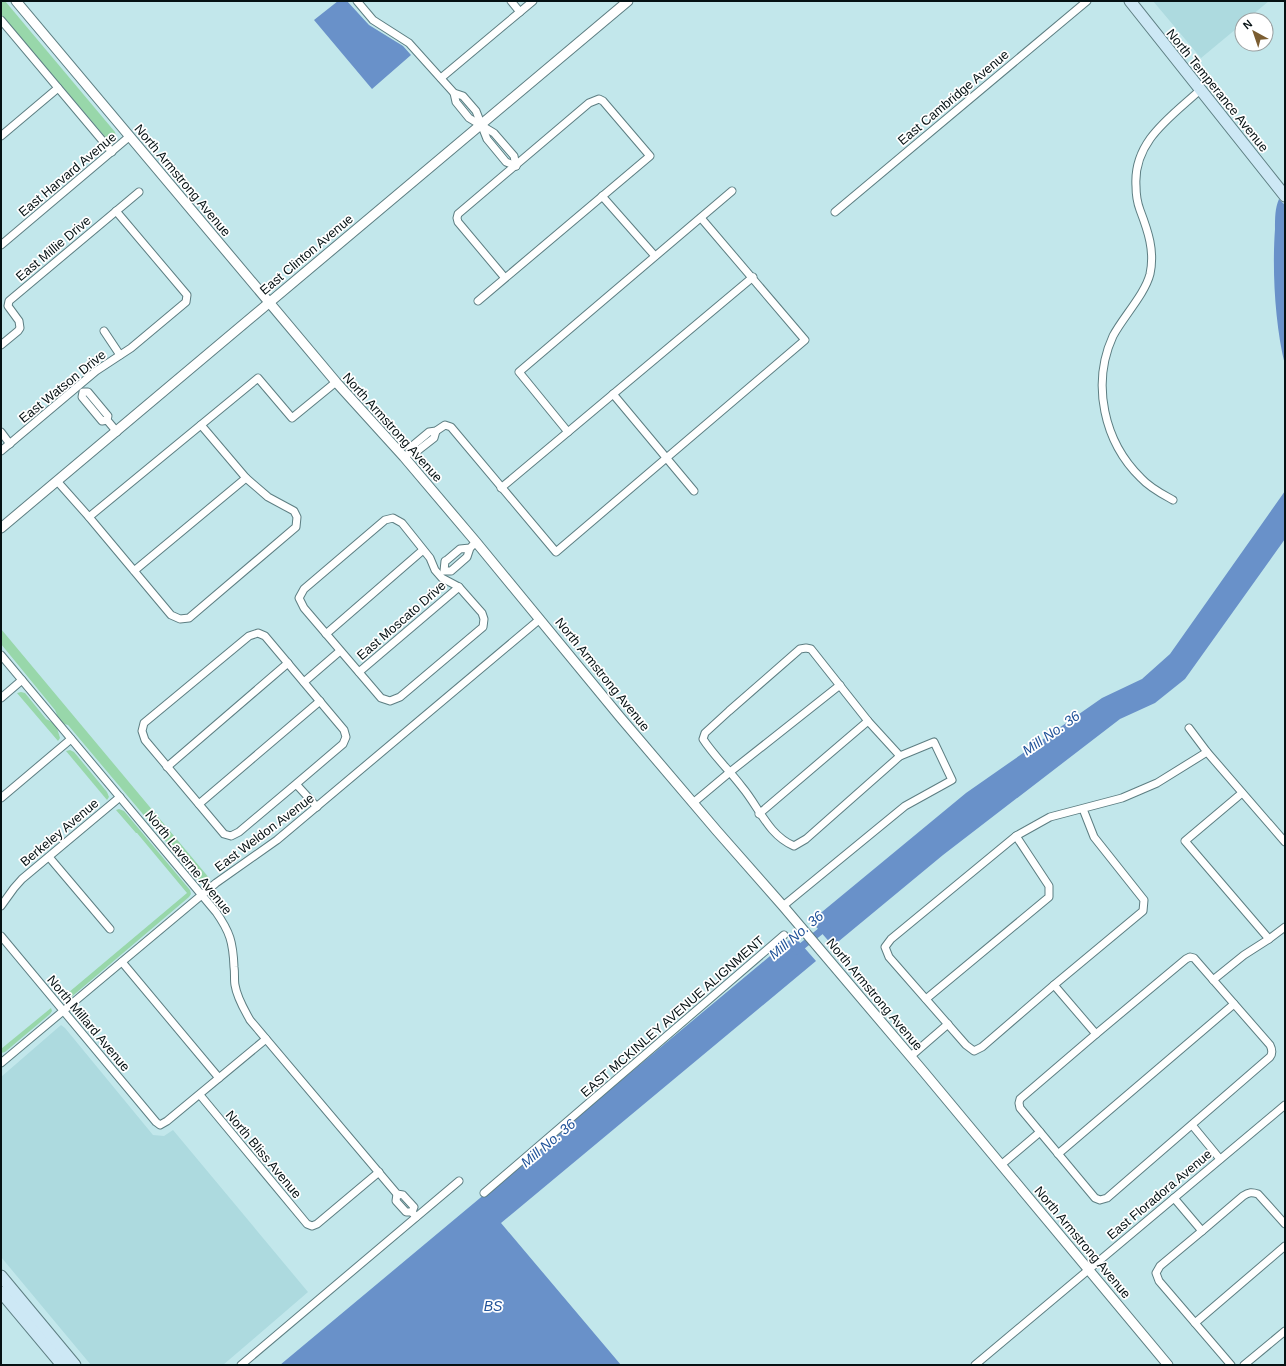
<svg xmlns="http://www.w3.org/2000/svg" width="1286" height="1366" viewBox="0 0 1286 1366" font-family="Helvetica,sans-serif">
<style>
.built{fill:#addadf}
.green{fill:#98d7aa}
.water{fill:#6991c9}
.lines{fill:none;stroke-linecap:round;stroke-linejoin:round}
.canal{stroke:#6991c9;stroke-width:7}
.minor-casing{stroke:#5d7e82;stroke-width:9}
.tertiary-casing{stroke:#5d7e82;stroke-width:11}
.secondary-casing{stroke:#5d7e82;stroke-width:13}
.minor{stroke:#fff;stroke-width:7}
.tertiary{stroke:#fff;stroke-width:9}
.secondary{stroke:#cde8f5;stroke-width:11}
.labels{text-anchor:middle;stroke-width:3.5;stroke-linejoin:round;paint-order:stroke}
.street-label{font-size:13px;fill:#051113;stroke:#fff}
.water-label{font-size:14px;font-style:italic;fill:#215399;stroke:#fff}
</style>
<rect width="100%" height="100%" fill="#c2e7eb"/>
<g class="built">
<path d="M1153,1H1269L1246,20H1242V24L1201,58Z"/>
<path d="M61,1025L65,1028L153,1135L164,1136L173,1130L308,1292L223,1365H91L1,1257V1077Z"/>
</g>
<g class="green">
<path d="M1,1H5L115,132L116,137L112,141L107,139L1,14Z"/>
<path d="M1,629L210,879C207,882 204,884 200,882L68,725C60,724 58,717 55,710L1,644Z"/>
<path d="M21,692L25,693L46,719L52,722L57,728L60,738L58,741L17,693Z"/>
<path d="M70,750L74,752L107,792L109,797L107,800L66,751Z"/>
<path d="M119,809L124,811L190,890L191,894L189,897L69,999L65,1000L62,998L187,893L137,833H136L116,810Z"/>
<path d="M51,1008L52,1011L50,1014L5,1052L1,1053V1049Z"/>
</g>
<g class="water">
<path d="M338,1H347L369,25L403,46L411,55L372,89L314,20Z"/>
<path d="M1279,199L1285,205V365C1275,325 1272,270 1275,229C1275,218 1275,208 1279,199Z"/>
<path d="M1285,491V539L1185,679L1155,703L1120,719L943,855L833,946L811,921L966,793L1102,698L1142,679L1170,654Z"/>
<path d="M794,936L816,961L501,1223L621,1365H280Z"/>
</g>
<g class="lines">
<path class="canal" d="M796,951L827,926"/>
<g class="minor-casing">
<g id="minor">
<path d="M357,1L373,20L409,43L454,93L463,96L476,111L487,139L506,162L516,166"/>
<path d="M511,1L520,12"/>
<path d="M1,20L112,152"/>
<path d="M441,78L533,1"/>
<path d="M454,93L456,102L469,118L494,133L514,156L516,166"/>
<path d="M1,136L58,88"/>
<path d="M602,196L655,256"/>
<path d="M835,212L1087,1"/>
<path d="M1,245L130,136"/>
<path d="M478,301L650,156L603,101L599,99L589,103L458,214L457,218L458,222L505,278"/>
<path d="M104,331L120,355"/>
<path d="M1,345L18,331L20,328L19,321L8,306L9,301L139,192"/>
<path d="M613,394L694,491"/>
<path d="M107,420L102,421L82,397L83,392H88L108,416L107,420L117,432"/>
<path d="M201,425L246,478"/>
<path d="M1,432L10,444"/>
<path d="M568,432L519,372L732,191"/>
<path d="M1,451L96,371L131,348L186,302L187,295L116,211"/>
<path d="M409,453L411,447L429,432L436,431L445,425L451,427L556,552L805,340L701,218"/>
<path d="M407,455L409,453L416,452L434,438L436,431"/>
<path d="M57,481L89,517L171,615L180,619L189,618L296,527L297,517L294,511L268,497L246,478L134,571"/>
<path d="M501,488L753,277"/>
<path d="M1173,500C1162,494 1150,488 1141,478C1104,442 1091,384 1113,336C1123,317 1145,294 1150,274C1155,251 1148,231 1140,210C1137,202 1136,194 1136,186C1133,141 1171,117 1200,90"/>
<path d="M89,517L258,378L292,418L336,382"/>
<path d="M393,518L402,523L430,558L435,570L442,578L459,587L482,613L484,619L483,627L400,697L390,701L381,698L304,608L299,598L304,589L385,520Z"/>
<path d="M470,548L467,557L451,571H444L445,561L447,560L460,549L470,548L476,542"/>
<path d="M326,634L423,550"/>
<path d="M806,648L811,649L868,721L900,756L806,839L794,846C768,835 759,807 742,787C730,771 714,756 703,739L705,733L729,711L800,649Z"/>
<path d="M1,655L216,912C230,932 233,942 234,967C235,973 234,980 235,985C237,998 244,1009 250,1020L397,1194L403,1195L414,1207L412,1212L416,1217"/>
<path d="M359,672L459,587"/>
<path d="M304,682L340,651"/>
<path d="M1,698L22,680"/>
<path d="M1189,728L1207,752L1285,842"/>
<path d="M167,767L288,663"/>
<path d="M296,784L343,744L346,737L344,730L265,636L258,633L249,636L144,723L142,731L145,740L224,834L231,836L239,832L296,784L317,807"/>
<path d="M1242,793L1185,841L1269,939"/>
<path d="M1,798L71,739"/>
<path d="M693,803L730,772L840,685"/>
<path d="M199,804L320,701"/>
<path d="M1083,809L1094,837L1144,900L1143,911L1054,985L982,1047L974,1051L966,1045L889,957L885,947L891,939L1016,836L1050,817L1122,798L1157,783L1207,752"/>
<path d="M759,814L868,721"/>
<path d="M49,857L110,929"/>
<path d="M1,906L14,888L22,879L120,797"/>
<path d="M783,906L905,806L952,780L934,742L900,756"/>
<path d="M1,936L156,1122L160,1125L167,1121L266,1039"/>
<path d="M1190,957L1194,958L1270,1045C1272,1049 1273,1053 1270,1057L1107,1198L1100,1200L1095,1198L1020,1108L1019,1103L1020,1099L1096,1034L1186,959Z"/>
<path d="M122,962L219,1078"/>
<path d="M1213,980L1244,955L1269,939L1285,927"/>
<path d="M1054,985L1096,1034"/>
<path d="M926,999L1049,897V886L1016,836"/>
<path d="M911,1056L948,1024"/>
<path d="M1,1063L216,883L277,840L540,619"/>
<path d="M200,1095L307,1224L312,1226L317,1224L379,1172"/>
<path d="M1192,1125L1220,1159"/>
<path d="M1058,1154L1234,1004"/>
<path d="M1001,1165L1040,1132"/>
<path d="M484,1193L784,935"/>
<path d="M397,1194L396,1201L406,1212H412"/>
<path d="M1174,1198L1202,1231L1160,1266L1156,1273L1159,1281L1231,1365"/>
<path d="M1202,1231L1243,1196C1249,1192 1252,1192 1258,1194L1285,1224"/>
<path d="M1195,1323L1285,1246"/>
<path d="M241,1365L459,1181"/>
<path d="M975,1365L1285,1105"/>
<path d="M1244,1365L1285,1331"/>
</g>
</g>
<g class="tertiary-casing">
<g id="tertiary">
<path d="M16,1L336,382L404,457L476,542L620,717L717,831L783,906L923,1071L1168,1365"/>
<path d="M1,528L628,1"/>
</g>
</g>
<g class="secondary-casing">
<g id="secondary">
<path d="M1130,1L1285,196"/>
<path d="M1,1276L75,1365"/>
<path d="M1,1292L62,1365"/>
</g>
</g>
<use href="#minor" class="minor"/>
<use href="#tertiary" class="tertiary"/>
<use href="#secondary" class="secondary"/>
</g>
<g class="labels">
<g class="street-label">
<text transform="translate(1218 90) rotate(51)" y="5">North Temperance Avenue</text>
<text transform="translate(953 97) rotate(-40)" y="5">East Cambridge Avenue</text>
<text transform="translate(67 174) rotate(-40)" y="5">East Harvard Avenue</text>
<text transform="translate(183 180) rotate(50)" y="5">North Armstrong Avenue</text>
<text transform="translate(53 248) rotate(-40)" y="5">East Millie Drive</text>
<text transform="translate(306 254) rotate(-40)" y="5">East Clinton Avenue</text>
<text transform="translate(62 386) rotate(-39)" y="5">East Watson Drive</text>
<text transform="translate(393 427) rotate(48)" y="5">North Armstrong Avenue</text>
<text transform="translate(401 620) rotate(-41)" y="5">East Moscato Drive</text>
<text transform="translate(603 674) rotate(51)" y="5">North Armstrong Avenue</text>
<text transform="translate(59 832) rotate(-40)" y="5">Berkeley Avenue</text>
<text transform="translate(264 832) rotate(-37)" y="5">East Weldon Avenue</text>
<text transform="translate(189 862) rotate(51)" y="5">North Laverne Avenue</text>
<text transform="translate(875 994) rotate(50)" y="5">North Armstrong Avenue</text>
<text transform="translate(672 1016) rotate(-41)" y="5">EAST MCKINLEY AVENUE ALIGNMENT</text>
<text transform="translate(89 1023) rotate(50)" y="5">North Millard Avenue</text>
<text transform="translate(264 1154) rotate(50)" y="5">North Bliss Avenue</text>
<text transform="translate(1159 1194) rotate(-40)" y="5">East Floradora Avenue</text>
<text transform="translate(1083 1242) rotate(50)" y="5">North Armstrong Avenue</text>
</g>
<g class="water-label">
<text transform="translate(1051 733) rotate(-35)" y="5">Mill No. 36</text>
<text transform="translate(796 935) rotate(-40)" y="5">Mill No. 36</text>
<text transform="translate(548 1143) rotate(-40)" y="5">Mill No. 36</text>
<text x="493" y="1311">BS</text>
</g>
</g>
<rect width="1286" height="1366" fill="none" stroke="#051113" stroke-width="4"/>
<g transform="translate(1254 32) rotate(320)"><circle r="19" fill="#ffffff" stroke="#9ba0a1"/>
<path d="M0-3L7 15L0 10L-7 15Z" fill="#7b5d31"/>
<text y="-6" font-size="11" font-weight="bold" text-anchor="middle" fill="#051113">N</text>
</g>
</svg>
